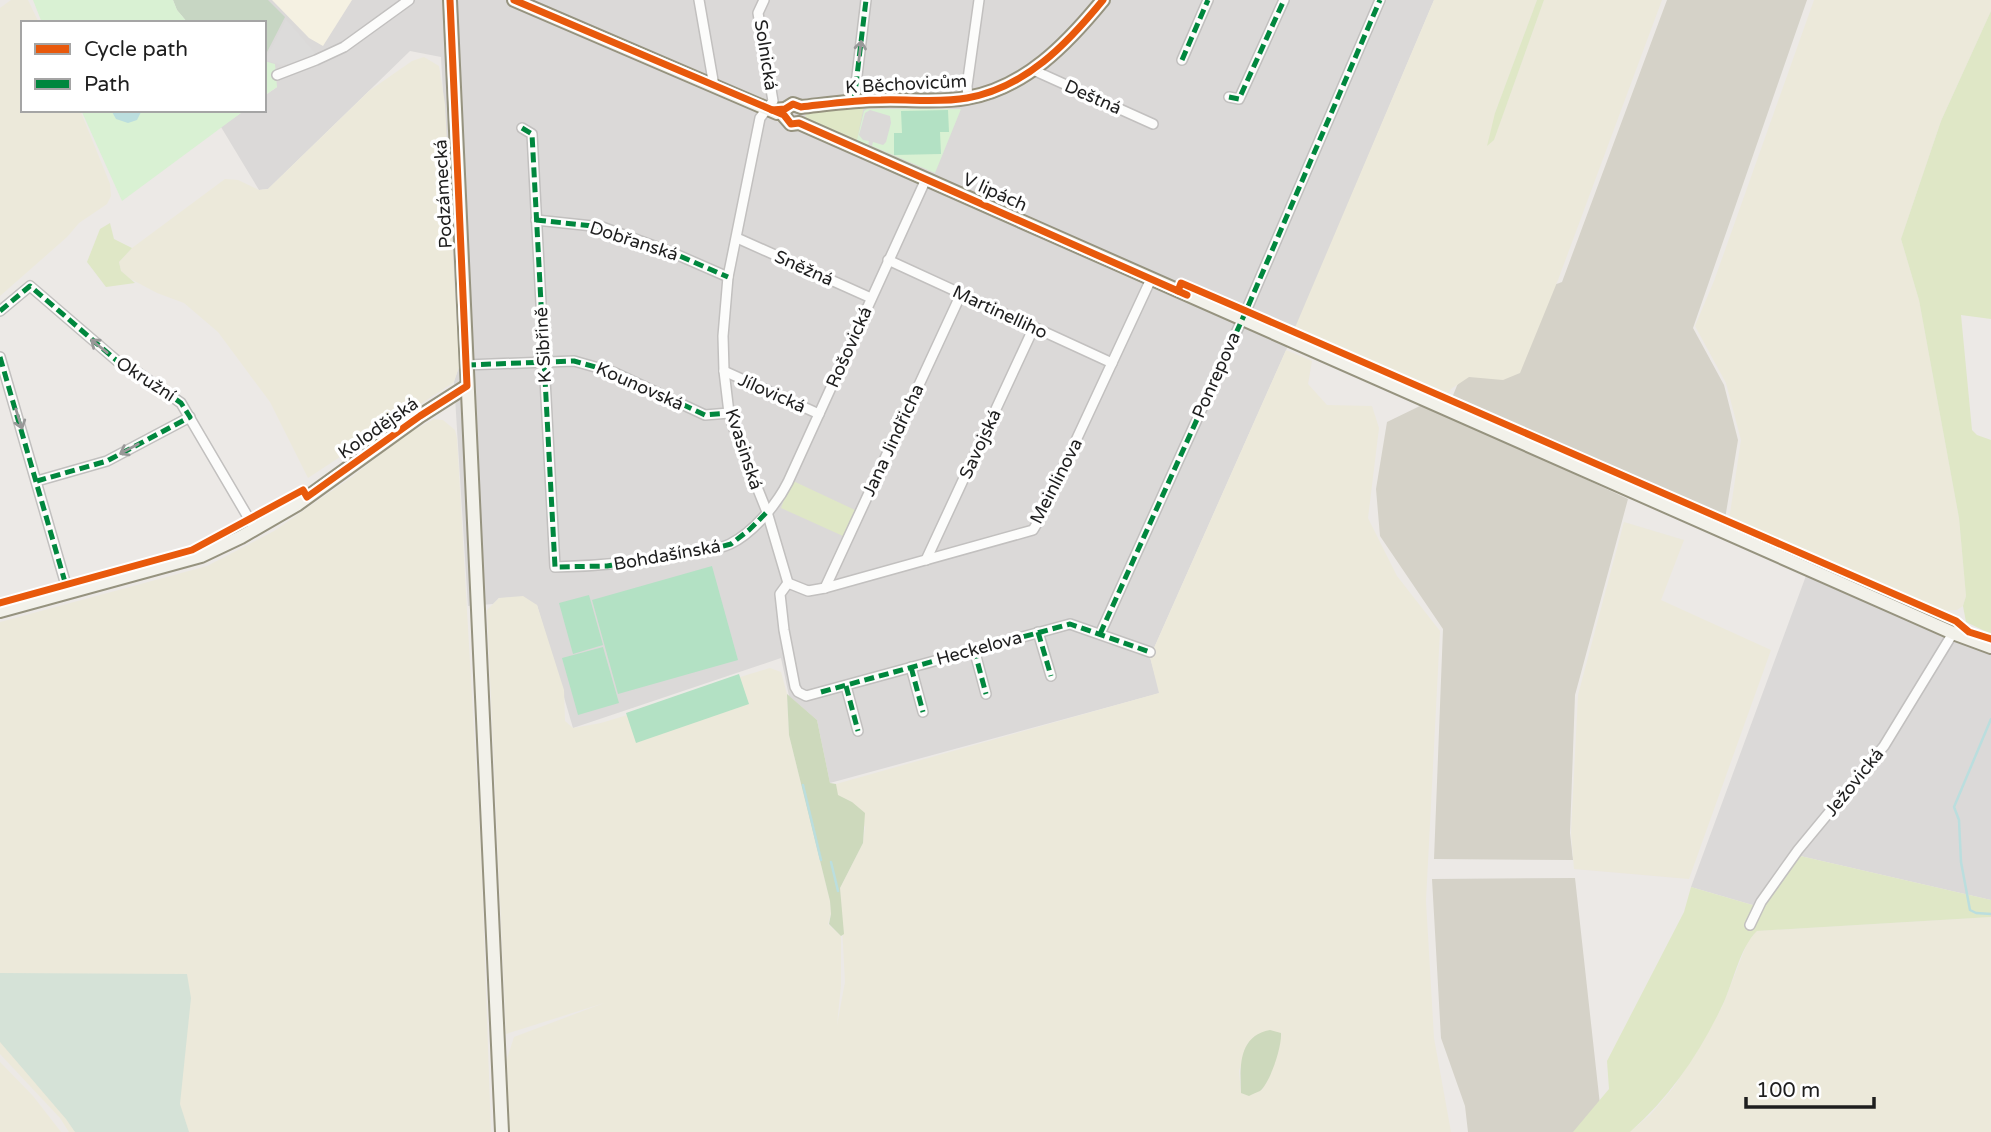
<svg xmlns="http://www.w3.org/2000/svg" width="1991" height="1132" viewBox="0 0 1991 1132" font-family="'Varela Round',sans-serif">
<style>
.residential{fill:#dbd9d8}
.education{fill:#f5f1e2}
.construction{fill:#d5d2c8}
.farmland{fill:#ece9da;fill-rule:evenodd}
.grass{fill:#dfe7c6}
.forest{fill:#cdd9bc}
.wetland{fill:#d5e2d7}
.cemetery{fill:#c7d6c3}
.park{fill:#d9f1d3}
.pitch{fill:#b3e1c4}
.parking{fill:#dcdbda}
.water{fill:#bbdede}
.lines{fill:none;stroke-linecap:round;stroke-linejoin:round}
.stream{stroke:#bbdede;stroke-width:2.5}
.street-casing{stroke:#c2c0bf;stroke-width:12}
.secondary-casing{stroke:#96937f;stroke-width:16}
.street{stroke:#fcfcfb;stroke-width:9}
.secondary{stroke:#f2f1ea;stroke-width:12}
.quiet{stroke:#00873e;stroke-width:5;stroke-dasharray:10 5;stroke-linecap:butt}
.cycleway-casing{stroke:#fff;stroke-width:11}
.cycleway{stroke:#e8590c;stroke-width:7}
.oneway{stroke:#989898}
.labels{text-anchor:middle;stroke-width:7;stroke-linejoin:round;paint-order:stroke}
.street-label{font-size:18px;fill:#1e1e1e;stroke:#fff}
</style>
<rect width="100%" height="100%" fill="#ece9e6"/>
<g class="residential">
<path d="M173,0H1434L1295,330L1150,657L1160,693L830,783L817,720L789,696L781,658L573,728L537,605L499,598L493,604L468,606L454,381L459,367L441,57L410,51L268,189L259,190L221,127L245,110H264V96L277,87L264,62V23H188L177,10Z"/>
<path d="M1807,573L1991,652V900L1796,855L1756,906L1691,887Z"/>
</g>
<path class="education" d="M272,0H352L323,46L309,38Z"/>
<g class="construction">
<path d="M1667,0H1807L1693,328L1724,385L1738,440L1724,525L1449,405L1473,347L1513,300L1562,282Z"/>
<path d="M1424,404L1628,499L1575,695L1570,833L1573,860L1434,859L1443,629L1380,536L1376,489L1387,422Z"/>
<path d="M1575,878L1603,1132H1468L1465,1106L1441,1038L1432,879Z"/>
</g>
<g class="farmland">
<path d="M11,0H28L39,23H23V110H80L110,184L111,196L107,204L79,223L67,237L0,296V8Z"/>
<path d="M1434,0H1537L1495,113L1497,131L1544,0H1662L1558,280L1520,373L1503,380L1469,377L1451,389L1446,397L1294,330Z"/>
<path d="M1814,0H1991V11L1941,121L1901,239L1919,300L1959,518L1966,596L1963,606L1957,610L1940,611L1729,520L1741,440L1726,383L1695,326L1714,281Z"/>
<path d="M424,57L439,66L445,104L459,367L454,382L308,478L270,402L218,332L184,303L157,293L127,277L121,271L119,262L132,248L225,179L238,180L259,190L268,189L369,91L412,61Z"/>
<path d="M1286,350L1312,361L1308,384L1327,405L1372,406L1379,428L1368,518L1397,576L1440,631L1426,901L1434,1038L1451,1132H509L507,1059L514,1037L604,1003L506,1034L487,610L499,598L523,596L537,605L564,690L565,721L573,728L601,723L713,689L727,681L770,668L781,672L787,694L789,735L830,901L831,914L828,924L841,936V985L837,1025L845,982L840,888L863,843L865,827L852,802L837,795L836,784L1159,693L1150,657ZM1248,1042L1272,1071L1262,1090L1241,1093L1239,1071Z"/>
<path d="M434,419L443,420L455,430L457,438L481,852L491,1132H69L60,1118L0,1054V622L207,566L274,531L352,477L403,436Z"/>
<path d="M1624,522L1684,540L1661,600L1771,650L1689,879L1574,869L1571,833L1578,695Z"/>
<path d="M1991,917V1132H1630L1650,1115L1673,1088L1698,1050L1722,1007L1748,941L1757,931Z"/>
<path d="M0,1062L33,1096L61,1132H0Z"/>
</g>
<g class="grass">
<path d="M1537,0H1544L1494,140L1487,146L1495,113Z"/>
<path d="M1991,11V319L1961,315L1972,430L1977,435L1991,440V634L1966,622L1963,606L1966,596L1959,518L1919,300L1901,239L1941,121Z"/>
<path d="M864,106L857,140L805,117L807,112Z"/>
<path d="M110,223L114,239L132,248L119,262L121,271L135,283L106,287L87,262L100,229Z"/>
<path d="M791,480L855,510L843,536L781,508Z"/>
<path d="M1796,855L1991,900V917L1757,931C1740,947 1733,983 1723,1004C1700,1053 1670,1097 1630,1132H1573L1609,1089L1607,1061L1684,912L1691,887L1756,906Z"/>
</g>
<g class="forest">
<path d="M787,694L817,720L830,783L836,784L838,795L852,802L865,813L863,843L840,888L844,934L841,936L829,924L831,914L830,901L789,735Z"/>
<path d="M1270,1030L1281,1033C1282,1047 1270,1083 1260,1091C1256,1093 1252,1094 1249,1096L1241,1093C1240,1067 1238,1036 1270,1030Z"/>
</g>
<path class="wetland" d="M0,973L187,974L191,998L180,1104L189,1132H75L66,1119L0,1042Z"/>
<path class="cemetery" d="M173,0H268L285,17L264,58V23H188L177,10Z"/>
<g class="park">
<path d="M33,0H173L177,10L188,23H42Z"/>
<path d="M264,61L275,64L277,87L264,96Z"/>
<path d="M867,109H961L935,173L872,146L873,142L883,145L886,142L891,123L890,116L870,110L865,113L859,135L863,140L869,141L868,146L857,140L864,111Z"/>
<path d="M81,110H245L122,201Z"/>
</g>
<g class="pitch">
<path d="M948,110L949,132H940L941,154L894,155V133H902L901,111Z"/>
<path d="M712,566L738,660L618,694L592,600Z"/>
<path d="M589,595L603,645L573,654L559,603Z"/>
<path d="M603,647L619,703L578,715L562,658Z"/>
<path d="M739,674L749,704L636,743L626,713Z"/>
</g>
<path class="parking" d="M286,19L317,55L301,62L281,65L265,60Z"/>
<path class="water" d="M111,110H142L137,120L128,123L116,119Z"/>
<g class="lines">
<g class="stream">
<path d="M1991,719L1954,807L1959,820L1961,862L1970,910L1976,913L1991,914"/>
<path d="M803,785L821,860"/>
<path d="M831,862L838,891"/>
</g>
<g class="street-casing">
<g id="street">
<path d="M699,0L714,86"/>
<path d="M764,0L758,13L773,101L760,118L728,277L723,336L724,371L729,413L735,432L767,512L788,583"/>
<path d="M1182,60L1208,0"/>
<path d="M1033,70L1153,124"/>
<path d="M277,75L316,60L344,47L409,0"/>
<path d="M1229,97L1239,99L1284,0"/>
<path d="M968,98L967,86L979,0"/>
<path d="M854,101L866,0"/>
<path d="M522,128L532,134L555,567C600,566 643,562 688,553C701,551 718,550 730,544C753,533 777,504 788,482L926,179"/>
<path d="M536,220L602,227L673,253L728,277"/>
<path d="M737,238L871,298"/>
<path d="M888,260L1112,363"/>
<path d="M0,311L30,286L123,366L134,370L181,403L255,529"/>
<path d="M0,357L68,592"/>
<path d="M466,365L574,361L613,372L705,415L729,413"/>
<path d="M724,371L819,414"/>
<path d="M37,481L107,461L190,417"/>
<path d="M926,560L1034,327"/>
<path d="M788,583L808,591L825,588L1033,530L1039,520L1151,279"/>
<path d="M788,583L780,594L784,630L795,687L798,692L806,696L1070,624L1150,652"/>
<path d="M825,588L961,294"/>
<path d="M1038,632L1051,676"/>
<path d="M1100,634L1246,311L1380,0"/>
<path d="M974,649L986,694"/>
<path d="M911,667L923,712"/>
<path d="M846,686L858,731"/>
<path d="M1750,925L1761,902L1798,850L1884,746L1953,633"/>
</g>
</g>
<g class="secondary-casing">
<g id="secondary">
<path d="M450,0L502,1132"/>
<path d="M514,0L777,113"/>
<path d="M785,109L784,116L791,124L799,123L1953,633L1991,647"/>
<path d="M772,110L785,109L793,104L801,107C828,104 855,100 881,100C909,99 940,103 967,98C1025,88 1067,44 1103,0"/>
<path d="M0,611L201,556L241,537L298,504L420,416L467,386"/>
</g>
</g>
<use href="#street" class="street"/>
<use href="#secondary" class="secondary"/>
<g class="quiet">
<path d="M1182,60L1208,0"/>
<path d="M1229,97L1239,99L1284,0"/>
<path d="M854,101L866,0"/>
<path d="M522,128L532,134L555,567L607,566L712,549L731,544L749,530L767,512"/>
<path d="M536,220L602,227L673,253L728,277"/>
<path d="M0,311L30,286L123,366L134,370L181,403L190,417L107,461L37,481"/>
<path d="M0,357L67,589"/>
<path d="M466,365L574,361L613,372L705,415L729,413"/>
<path d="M1038,632L1051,676"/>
<path d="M1100,634L1246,311L1380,0"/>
<path d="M974,649L986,694"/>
<path d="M911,667L923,712"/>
<path d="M846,686L858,731"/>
<path d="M821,692L1070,624L1150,652"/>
</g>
<g class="cycleway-casing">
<g id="cycleway">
<path d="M514,0L784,115L791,124L799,123L1187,295"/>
<path d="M772,110L785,109L793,104L801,107C828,104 855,100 881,100C909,99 940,103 967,98C1025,88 1067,44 1103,0"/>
<path d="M1178,291L1181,283L1246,311L1956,621L1969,632L1991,639"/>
<path d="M0,603L192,550L303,490L307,497L420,416L467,386L450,0"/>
</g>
</g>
<use href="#cycleway" class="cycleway"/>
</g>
<defs><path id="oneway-shaft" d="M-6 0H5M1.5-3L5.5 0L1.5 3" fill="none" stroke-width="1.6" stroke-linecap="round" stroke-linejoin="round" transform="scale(1.75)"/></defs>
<g class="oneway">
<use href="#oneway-shaft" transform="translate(860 51) rotate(-83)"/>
<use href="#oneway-shaft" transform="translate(99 346) rotate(-141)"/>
<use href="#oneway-shaft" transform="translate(19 419) rotate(72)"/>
<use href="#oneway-shaft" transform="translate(129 449) rotate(152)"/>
</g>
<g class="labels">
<g class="street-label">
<text transform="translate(766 55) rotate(81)" y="6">Solnická</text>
<text transform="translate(906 84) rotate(-3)" y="6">K Běchovicům</text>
<text transform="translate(1093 97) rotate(24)" y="6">Deštná</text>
<text transform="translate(995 192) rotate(24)" y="6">V lipách</text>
<text transform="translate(443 194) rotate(-93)" y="6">Podzámecká</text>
<text transform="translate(634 241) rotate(18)" y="6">Dobřanská</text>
<text transform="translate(804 268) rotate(24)" y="6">Sněžná</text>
<text transform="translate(1000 312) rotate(25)" y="6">Martinelliho</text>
<text transform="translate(543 345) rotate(-93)" y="6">K Sibřině</text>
<text transform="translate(849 347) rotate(-66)" y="6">Rošovická</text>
<text transform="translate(1216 375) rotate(-66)" y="6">Ponrepova</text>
<text transform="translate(146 379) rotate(33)" y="6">Okružní</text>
<text transform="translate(640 386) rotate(24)" y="6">Kounovská</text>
<text transform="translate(772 393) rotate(24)" y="6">Jílovická</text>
<text transform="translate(378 428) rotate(-35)" y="6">Kolodějská</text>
<text transform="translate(893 440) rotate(-65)" y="6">Jana Jindřicha</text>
<text transform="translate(980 444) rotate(-65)" y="6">Savojská</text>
<text transform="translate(744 449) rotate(72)" y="6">Kvasinská</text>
<text transform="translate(1056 481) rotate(-63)" y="6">Meinlinova</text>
<text transform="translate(667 555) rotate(-10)" y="6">Bohdašínská</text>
<text transform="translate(979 648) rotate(-15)" y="6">Heckelova</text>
<text transform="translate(1854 782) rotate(-51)" y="6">Ježovická</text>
</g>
</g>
<rect x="21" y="21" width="245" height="91" fill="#ffffff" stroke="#a5a5a5" stroke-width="2"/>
<rect x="35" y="44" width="35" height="10" fill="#e8590c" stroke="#a5a5a5" stroke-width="2"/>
<text x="84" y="56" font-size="21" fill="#1e1e1e">Cycle path</text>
<rect x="35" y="79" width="35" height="10" fill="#00873e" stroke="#a5a5a5" stroke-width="2"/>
<text x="84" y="91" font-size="21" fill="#1e1e1e">Path</text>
<path d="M1746 1097v10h128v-10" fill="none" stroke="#1e1e1e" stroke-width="3.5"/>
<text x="1756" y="1097" font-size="21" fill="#1e1e1e" stroke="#ffffff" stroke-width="5" paint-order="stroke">100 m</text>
</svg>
